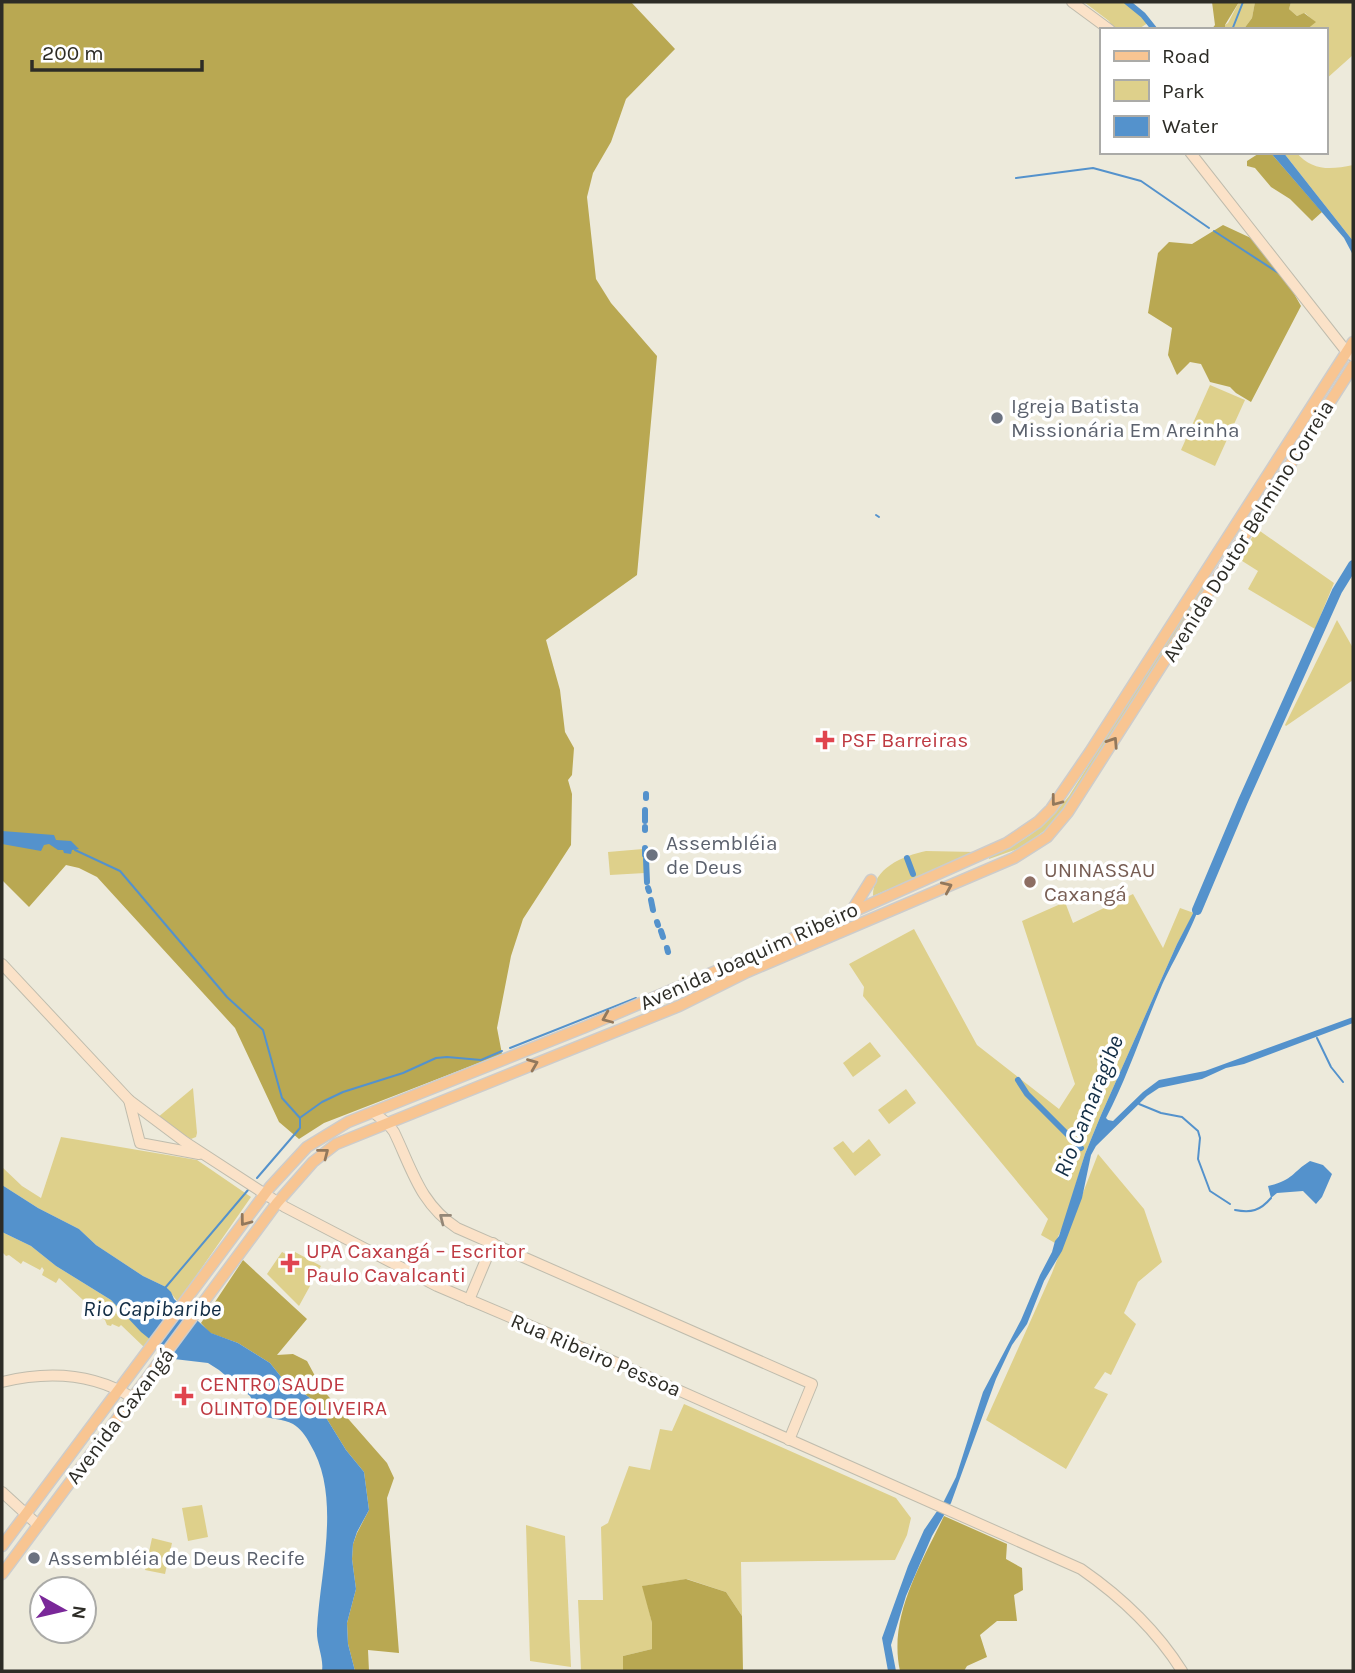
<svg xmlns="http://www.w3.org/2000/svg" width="1355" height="1673" viewBox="0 0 1355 1673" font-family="Karla,sans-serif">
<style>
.green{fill:#ded08b}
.forest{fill:#b9a852}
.water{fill:#5492cc}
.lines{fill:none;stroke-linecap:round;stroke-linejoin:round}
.stream{stroke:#5492cc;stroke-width:2}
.canal{stroke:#5492cc;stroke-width:6}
.river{stroke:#5492cc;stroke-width:10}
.secondary-casing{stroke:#bfbcad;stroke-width:12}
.primary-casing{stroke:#cdcccb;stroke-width:13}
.secondary{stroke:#fbe2c8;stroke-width:10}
.primary{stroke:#f8c592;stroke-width:10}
.oneway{stroke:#92785c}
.oneway2{stroke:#948777}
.worship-dot{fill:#6b7280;stroke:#fff;stroke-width:2.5}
.health-dot{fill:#e0444e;stroke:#fff;stroke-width:2.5}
.education-dot{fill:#8d6e63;stroke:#fff;stroke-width:2.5}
.labels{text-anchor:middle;stroke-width:7;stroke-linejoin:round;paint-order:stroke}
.worship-label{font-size:21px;fill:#5b616d;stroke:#fff;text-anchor:start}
.street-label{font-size:21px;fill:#2d2c26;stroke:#fff}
.health-label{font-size:21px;fill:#be3a42;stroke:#fff;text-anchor:start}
.education-label{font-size:21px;fill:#785e54;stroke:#fff;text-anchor:start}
.water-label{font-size:23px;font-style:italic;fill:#122d45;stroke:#fff}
</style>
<rect width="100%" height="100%" fill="#edeadb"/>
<g class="green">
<path d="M1084,2H1132L1151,21L1137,30H1115L1109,21Z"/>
<path d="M1239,2H1255L1252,18L1243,30H1225V25L1228,23Z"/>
<path d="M1291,2H1353V55L1325,80V30H1308L1309,25L1315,22L1305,13L1297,16L1289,9Z"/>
<path d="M1283,152H1296C1312,171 1330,170 1353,165V241Z"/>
<path d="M1210,385L1245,400L1215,466L1181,450Z"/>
<path d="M1257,529L1334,583L1315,629L1248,589L1258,571L1239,559Z"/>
<path d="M1206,580H1212L1092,770L1053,824L1023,847L989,859V857C1025,842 1045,827 1069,796Z"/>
<path d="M1337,620L1353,648V680L1286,726L1285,725Z"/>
<path d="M643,849L645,873L610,875L608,852Z"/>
<path d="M926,851L976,852L873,896C872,868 903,856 926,851Z"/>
<path d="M1133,894L1163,948L1180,908L1194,913L1177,944L1101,1115L1085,1154L1064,1224L1055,1243L1041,1235L1048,1219L863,996L864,987L849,964L914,929L977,1045L1059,1109L1075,1084L1022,921L1065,902L1073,923Z"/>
<path d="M870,1042L881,1056L853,1077L843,1063Z"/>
<path d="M193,1088L197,1133L196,1137L191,1139L157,1118Z"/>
<path d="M906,1089L916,1103L889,1124L878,1110Z"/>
<path d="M61,1137L197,1160L251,1197L178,1302L166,1287L143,1276L96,1245L79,1229L38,1208L2,1185V1167L22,1186L41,1198Z"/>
<path d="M869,1139L881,1155L855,1176L833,1148L843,1141L853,1153Z"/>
<path d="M1098,1154L1144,1209L1162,1262L1138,1282L1124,1313L1136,1324L1111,1375L1105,1372L1094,1388L1108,1394L1066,1469L986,1420L1052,1273Z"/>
<path d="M2,1232L31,1246L56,1266L111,1300L151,1340L145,1348L121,1325L119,1327L112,1324L111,1326L107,1325L105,1320L59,1278L56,1283L42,1275L44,1270L42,1267L40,1270L23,1261L21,1264L9,1255L6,1256L2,1252Z"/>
<path d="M282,1252L291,1257L295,1252L321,1266L299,1306L267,1274Z"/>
<path d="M684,1404L896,1498L911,1518L907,1535L895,1560L741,1562L742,1616L726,1592L687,1579L643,1586L652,1623V1649L623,1656V1671H581L578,1600H603L601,1527L608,1523L629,1466L650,1470L660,1429L672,1431Z"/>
<path d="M202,1505L208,1537L188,1541L182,1508Z"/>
<path d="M526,1525L565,1536L571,1667L530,1661Z"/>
<path d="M152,1538L172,1543L165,1574L145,1570Z"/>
</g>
<g class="forest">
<path d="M2,2H631L675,49L626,99L611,142L593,173L587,197L596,279L611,303L657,356L637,575L546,640L560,690L565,732L574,748L572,775L568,780L572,794L571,845L523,919L511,956L497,1028L502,1054L324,1123L299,1139L279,1122L235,1028L97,877L79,868L66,865L29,907L2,880Z"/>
<path d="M1212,2H1239L1225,25V30H1211L1215,25Z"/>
<path d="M1255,2H1291L1289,9L1297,16L1304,13L1316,22L1306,30H1243L1252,18Z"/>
<path d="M1261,152H1270L1322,212L1312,221L1290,199L1271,187L1255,168L1247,166V161Z"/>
<path d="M1223,225L1253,239L1280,269L1301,306L1251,402L1236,393L1230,387L1210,382L1201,364L1190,362L1177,375L1168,355L1172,328L1148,313L1158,253L1169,242L1192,244Z"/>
<path d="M243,1260L307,1319L277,1355L293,1354L307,1361L322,1389L387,1463L394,1478L387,1498L399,1653L368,1650L369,1671H355L348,1644L347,1623L356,1589L352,1559L353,1544L357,1533L369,1510L364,1472L346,1450L317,1403L282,1378L270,1363L238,1343L210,1333L201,1323Z"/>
<path d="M944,1516L1007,1544L1006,1559L1022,1568L1023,1590L1014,1595L1017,1621H997L980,1635L987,1657L967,1666L964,1671H900C888,1617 921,1564 944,1516Z"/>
<path d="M686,1579L726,1592L742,1616L743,1671H623V1656L652,1649V1623L642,1586Z"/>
</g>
<g class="water">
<path d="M1270,152H1283L1353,241V255L1344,238Z"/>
<path d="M2,831L54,835L56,840L71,841L79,849L72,850L71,854L64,853L63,850H58L49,844L44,845L41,851L2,844Z"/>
<path d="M1201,898C1200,915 1171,965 1162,985C1143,1029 1128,1076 1106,1118L1108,1120L1113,1121L1143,1092L1159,1080L1205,1071L1353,1017V1023L1244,1064L1226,1068L1202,1079L1159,1088L1147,1096L1096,1146L1091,1155L1082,1198L1062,1251L1044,1281L1027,1324L1012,1345L996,1379L951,1503L932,1536L906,1596L891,1645L896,1671H888L882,1638L908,1566L924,1530L944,1501L956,1477L983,1392L1021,1320L1040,1275L1052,1252L1055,1241L1059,1236L1085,1154L1101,1115L1177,944Z"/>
<path d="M1310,1161L1323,1165L1332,1174L1322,1197L1316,1204L1303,1191L1277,1193L1271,1198L1268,1186C1294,1180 1291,1173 1310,1161Z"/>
<path d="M2,1185L38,1208L79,1229L96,1245L143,1276L166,1287L171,1292L174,1299L211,1333L238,1343L270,1363L282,1378L317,1403L346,1450L364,1472L369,1510L357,1532L353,1544L352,1559L356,1589L347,1623L348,1644L355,1671H322C324,1657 316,1644 317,1629C320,1572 342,1496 310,1444C306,1436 300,1428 293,1424C283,1419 271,1419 261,1416L250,1396L219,1370L208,1363L174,1359L141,1332L111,1300L56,1266L31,1246L2,1232Z"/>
</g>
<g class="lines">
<g class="stream">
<path d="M1232,30L1243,2"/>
<path d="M1016,178L1093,168L1141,181L1209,228"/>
<path d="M1214,231L1280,274"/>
<path d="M876,515L879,517"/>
<path d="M75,850L120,871L227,997L263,1030L282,1098L300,1118V1128L257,1178"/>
<path d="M1317,1038L1331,1067L1343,1082"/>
<path d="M510,1048L636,998"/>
<path d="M1139,1104L1161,1113L1182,1117L1198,1131L1200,1138L1198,1159L1210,1191L1230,1204"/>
<path d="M301,1117L322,1102L343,1092L403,1073L436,1058L447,1057L481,1060L502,1051"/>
<path d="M1235,1210C1251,1213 1260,1211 1271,1198"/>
<path d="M165,1288L248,1190"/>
</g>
<g class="canal">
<path d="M1127,2L1143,15L1155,30"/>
<path d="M646,798V794"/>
<path d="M645,821V810"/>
<path d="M645,830V827"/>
<path d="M645,855V848"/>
<path d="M907,858L913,874"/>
<path d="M646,859L647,882"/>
<path d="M648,888L649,891"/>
<path d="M651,900L653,910"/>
<path d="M657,922L658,925"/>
<path d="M661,931L663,937"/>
<path d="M667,948L668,952"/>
<path d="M1018,1080L1027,1094L1081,1148"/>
</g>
<path class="river" d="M1197,910L1243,801L1337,591L1353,565"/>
<g class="secondary-casing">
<g id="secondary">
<path d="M1072,2L1110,30"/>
<path d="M1190,152L1346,351L1353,356"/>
<path d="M2,964L129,1100L185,1142L285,1207L437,1286L590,1351L1081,1569C1120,1596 1157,1631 1182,1671"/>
<path d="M129,1100L140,1143L199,1154"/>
<path d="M373,1112L388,1124L394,1132C412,1169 420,1204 457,1228L812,1384L789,1440"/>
<path d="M469,1300L493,1243"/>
<path d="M2,1382C47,1371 93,1373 133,1398"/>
<path d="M2,1492L38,1525"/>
</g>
</g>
<g class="primary-casing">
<g id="primary">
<path d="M851,912L871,880"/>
<path d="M2,1546L270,1187L307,1147L348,1122L585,1027L810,931L1007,843L1038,822L1051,809L1090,752L1353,342"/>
<path d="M2,1574L277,1203L313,1162L336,1144L679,1006L747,972L1014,858L1047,837L1068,812L1353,366"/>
</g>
</g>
<use href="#secondary" class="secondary"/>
<use href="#primary" class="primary"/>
</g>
<defs><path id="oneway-chevron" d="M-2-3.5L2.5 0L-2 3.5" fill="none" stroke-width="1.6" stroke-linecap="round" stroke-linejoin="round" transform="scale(1.75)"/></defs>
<g class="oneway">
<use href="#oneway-chevron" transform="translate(1113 742) rotate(-57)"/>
<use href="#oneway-chevron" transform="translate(1056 801) rotate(127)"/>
<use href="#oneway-chevron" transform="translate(947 887) rotate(-24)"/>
<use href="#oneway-chevron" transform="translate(607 1018) rotate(157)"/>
<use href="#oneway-chevron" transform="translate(533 1064) rotate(-22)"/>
<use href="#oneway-chevron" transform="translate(324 1153) rotate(-38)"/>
<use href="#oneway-chevron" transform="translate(245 1221) rotate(127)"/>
</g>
<use class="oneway2" href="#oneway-chevron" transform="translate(444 1218) rotate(-142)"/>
<g class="worship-dot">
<circle cx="997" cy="418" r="7"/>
<circle cx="652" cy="855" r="7"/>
<circle cx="34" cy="1558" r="7"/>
</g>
<g class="health-dot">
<path d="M821.5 729.5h7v7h7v7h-7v7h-7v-7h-7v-7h7z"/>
<path d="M286.5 1252.5h7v7h7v7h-7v7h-7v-7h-7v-7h7z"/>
<path d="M180.5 1385.5h7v7h7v7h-7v7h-7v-7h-7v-7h7z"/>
</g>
<circle class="education-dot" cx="1030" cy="882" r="7"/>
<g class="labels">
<g class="worship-label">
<text x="1011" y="413">Igreja Batista<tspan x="1011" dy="24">Missionária Em Areinha</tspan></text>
<text x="666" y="850">Assembléia<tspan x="666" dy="24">de Deus</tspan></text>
<text x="48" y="1565">Assembléia de Deus Recife</text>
</g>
<g class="street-label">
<text transform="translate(1248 531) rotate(-58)" y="7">Avenida Doutor Belmino Correia</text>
<text transform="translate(749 956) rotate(-24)" y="7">Avenida Joaquim Ribeiro</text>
<text transform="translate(596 1355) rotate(23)" y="7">Rua Ribeiro Pessoa</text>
<text transform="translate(120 1416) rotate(-53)" y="7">Avenida Caxangá</text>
</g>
<g class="health-label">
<text x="841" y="747">PSF Barreiras</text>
<text x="306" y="1258">UPA Caxangá – Escritor<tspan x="306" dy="24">Paulo Cavalcanti</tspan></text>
<text x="200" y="1391">CENTRO SAUDE<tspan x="200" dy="24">OLINTO DE OLIVEIRA</tspan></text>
</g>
<g class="education-label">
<text x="1044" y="877">UNINASSAU<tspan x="1044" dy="24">Caxangá</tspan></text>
</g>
<g class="water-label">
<text transform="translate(1088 1106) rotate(-68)" y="8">Rio Camaragibe</text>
<text x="152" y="1316">Rio Capibaribe</text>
</g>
</g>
<rect width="1355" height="1673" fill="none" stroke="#2d2c26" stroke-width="7"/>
<rect x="1100" y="28" width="228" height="126" fill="#ffffff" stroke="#ababa8" stroke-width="2"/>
<rect x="1114" y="51" width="35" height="10" fill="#f8c592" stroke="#ababa8" stroke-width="2"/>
<text x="1162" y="63" font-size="21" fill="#2d2c26">Road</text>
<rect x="1114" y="80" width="35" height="21" fill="#ded08b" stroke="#ababa8" stroke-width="2"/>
<text x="1162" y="98" font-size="21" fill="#2d2c26">Park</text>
<rect x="1114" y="116" width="35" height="21" fill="#5492cc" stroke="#ababa8" stroke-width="2"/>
<text x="1162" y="133" font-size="21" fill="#2d2c26">Water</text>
<g transform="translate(63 1610) rotate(98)"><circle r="33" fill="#ffffff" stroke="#ababa8" stroke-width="2"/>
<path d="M0-5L12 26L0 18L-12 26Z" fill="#7a2899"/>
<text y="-10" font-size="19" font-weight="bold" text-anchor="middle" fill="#2d2c26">N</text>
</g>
<path d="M32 60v10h170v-10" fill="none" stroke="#2d2c26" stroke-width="3.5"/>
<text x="42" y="60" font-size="21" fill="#2d2c26" stroke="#ffffff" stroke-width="5" paint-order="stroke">200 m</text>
</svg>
